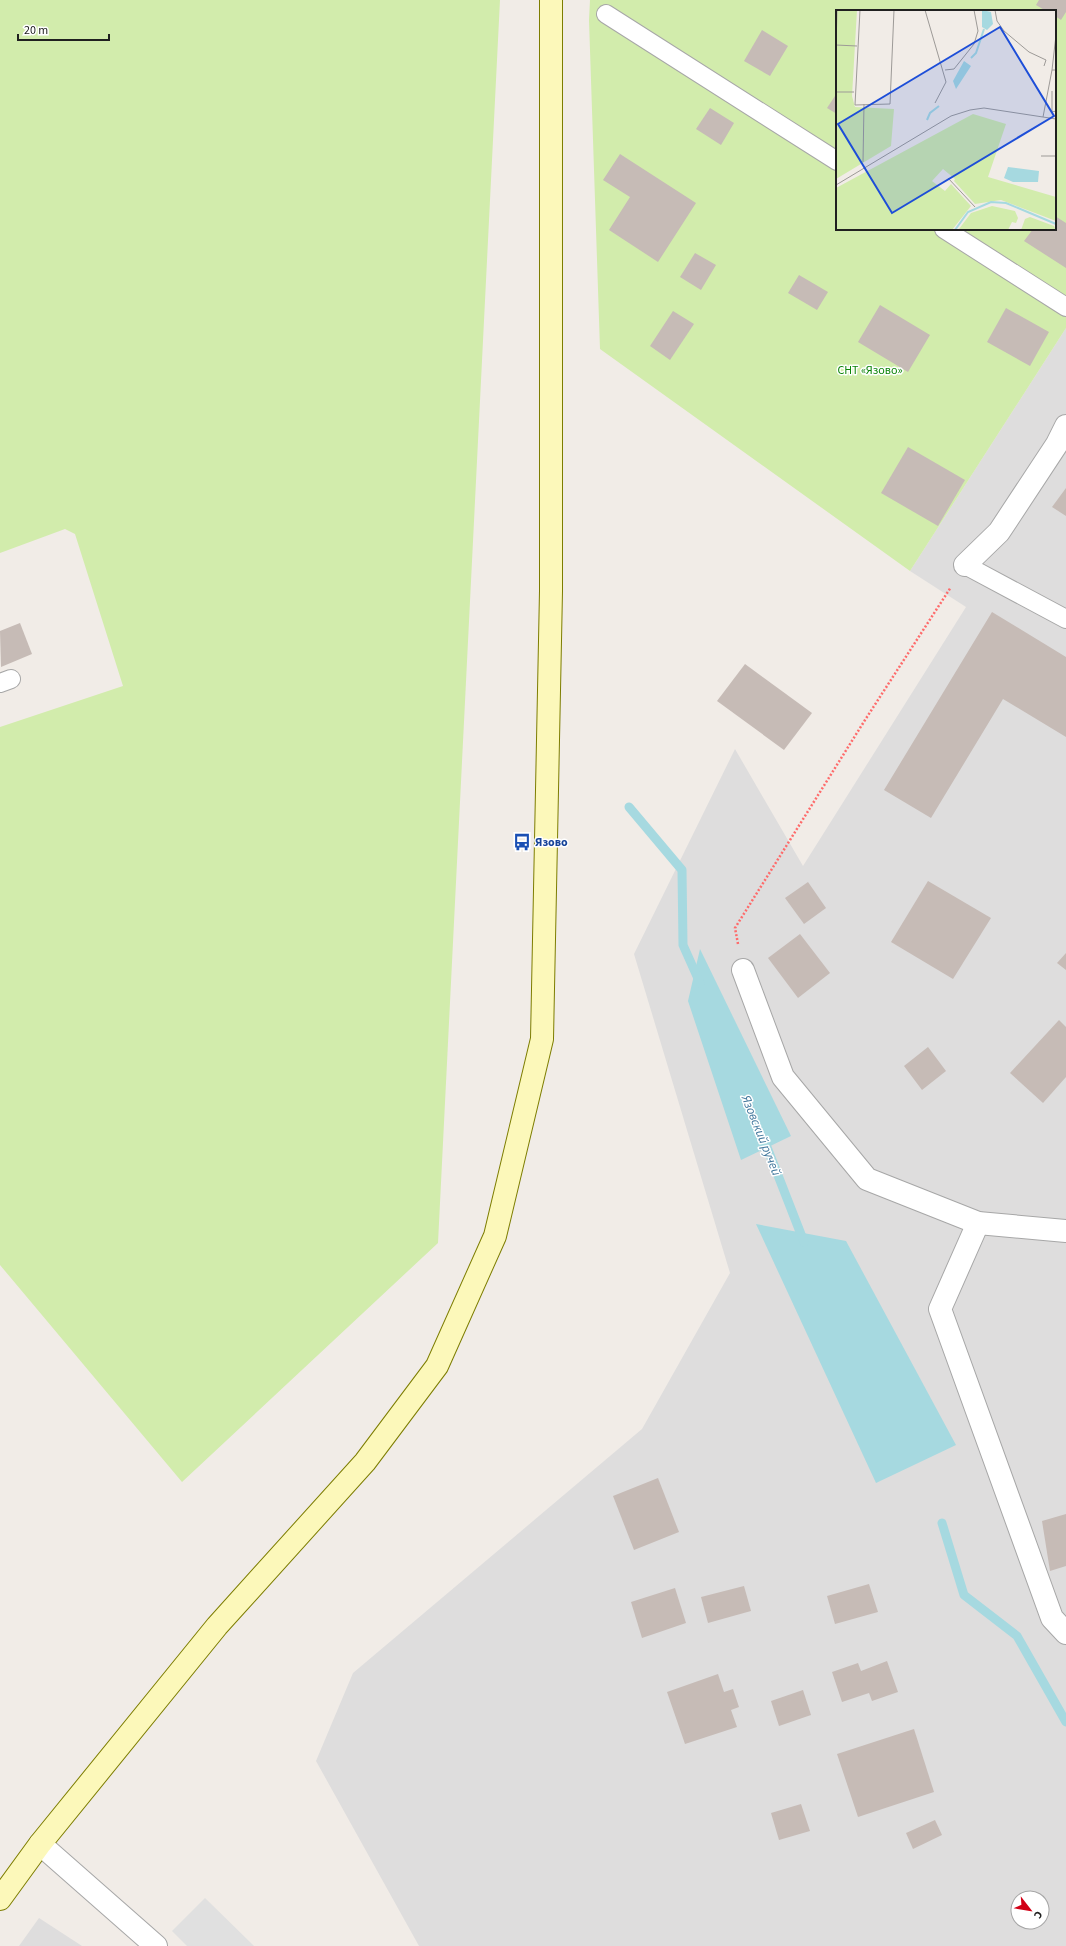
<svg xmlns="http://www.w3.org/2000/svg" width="1066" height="1946" viewBox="0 0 1066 1946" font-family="'Source Sans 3',sans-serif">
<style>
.residential{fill:#dedddd;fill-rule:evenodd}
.grass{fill:#d2ecac;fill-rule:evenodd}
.parking{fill:#e0e0e0}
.water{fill:#a6d9e0}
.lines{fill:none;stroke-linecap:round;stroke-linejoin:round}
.stream{stroke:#a6d9e0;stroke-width:9}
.building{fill:#c6bbb6}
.lane-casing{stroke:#a7a7a7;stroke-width:20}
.street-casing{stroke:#a7a7a7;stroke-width:24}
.secondary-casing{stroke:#7d7d01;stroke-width:24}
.path{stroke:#fe6b6b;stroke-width:2.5;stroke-dasharray:2 2;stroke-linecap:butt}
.lane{stroke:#fff;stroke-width:18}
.street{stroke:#fff;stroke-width:22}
.secondary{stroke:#fcf8ba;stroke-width:22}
.labels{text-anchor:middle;stroke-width:3;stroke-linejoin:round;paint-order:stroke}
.park-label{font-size:12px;fill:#0b8408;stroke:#fff}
.transit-label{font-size:12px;font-weight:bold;fill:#164399;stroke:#fff;text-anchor:start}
.water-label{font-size:13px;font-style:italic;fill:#41779c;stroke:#fff}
.inset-river{fill:none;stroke:#a6d9e0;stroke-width:2}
.inset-road{fill:none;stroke:#9d9a97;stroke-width:1}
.view{fill:#1d4ed8;fill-opacity:0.15;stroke:#1d4ed8;stroke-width:2}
.inset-edge{fill:none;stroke:#202020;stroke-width:2}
</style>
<rect width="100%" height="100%" fill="#f1ece7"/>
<g class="residential">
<path d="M1066,328V1946H419L316,1761L353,1673L642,1429L730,1273L634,954L735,749L803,866L966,607L910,571ZM1018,1898H1042V1922H1018Z"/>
<path d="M39,1918L82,1946H19Z"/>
</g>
<g class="grass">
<path d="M0,0H500L438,1243L182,1482L0,1265V727L123,686L75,534L65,529L0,553Z"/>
<path d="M590,0H1066V328L910,571L600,349L589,20ZM837,11H1055V229H837Z"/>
</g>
<path class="parking" d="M205,1898L254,1946H187L172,1931Z"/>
<g class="water">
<path d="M700,949L791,1136L741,1160L688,1001Z"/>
<path d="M756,1224L846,1241L956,1445L876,1483Z"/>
</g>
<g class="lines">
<g class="stream">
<path d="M629,807L682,870L683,945L700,983"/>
<path d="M763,1137L804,1242"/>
<path d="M942,1523L964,1595L1017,1636L1066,1722"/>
</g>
</g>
<g class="building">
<path d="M1039,0H1066V12L1061,20L1055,16V11H1046L1036,5Z"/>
<path d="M762,30L788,46L770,76L744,61Z"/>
<path d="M837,93V114L827,108Z"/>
<path d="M710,108L734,123L721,145L696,129Z"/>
<path d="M620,154L696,203L658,262L609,230L630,197L603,180Z"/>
<path d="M1055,216L1066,223V268L1024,241L1033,229H1055Z"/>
<path d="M695,253L716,265L701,290L680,277Z"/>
<path d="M799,275L828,292L817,310L788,293Z"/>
<path d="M880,305L930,335L908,372L858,342Z"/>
<path d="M1006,308L1049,332L1030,366L987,342Z"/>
<path d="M673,311L694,324L670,360L650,346Z"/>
<path d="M908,447L965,480L938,526L881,493Z"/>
<path d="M1066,488V516L1052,507Z"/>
<path d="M992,612L1066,657V737L1003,699L931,818L884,790Z"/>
<path d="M20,623L32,654L1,667L0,631Z"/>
<path d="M745,664L812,713L784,750L717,701Z"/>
<path d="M928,881L991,918L953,979L891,942Z"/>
<path d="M808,882L826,908L804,924L785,898Z"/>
<path d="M800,934L830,973L798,998L768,958Z"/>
<path d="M1066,953V970L1057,963Z"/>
<path d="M1059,1020L1066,1027V1077L1043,1103L1010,1073Z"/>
<path d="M928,1047L946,1071L922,1090L904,1066Z"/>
<path d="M658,1478L679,1532L634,1550L613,1496Z"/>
<path d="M1066,1514V1566L1050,1571L1042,1521Z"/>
<path d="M869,1584L878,1612L835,1624L827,1596Z"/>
<path d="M744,1586L751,1611L708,1623L701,1597Z"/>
<path d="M675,1588L686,1623L642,1638L631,1602Z"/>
<path d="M887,1661L898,1692L872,1701L869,1693L842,1702L832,1672L858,1663L861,1671Z"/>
<path d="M718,1674L724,1692L733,1689L739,1707L731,1710L737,1727L685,1744L667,1692Z"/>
<path d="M803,1690L811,1715L779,1726L771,1701Z"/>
<path d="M914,1729L934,1792L858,1817L837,1754Z"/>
<path d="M801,1804L810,1831L779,1840L771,1813Z"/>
<path d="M935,1820L942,1835L913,1849L906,1833Z"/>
</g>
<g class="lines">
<g class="lane-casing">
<g id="lane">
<path d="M606,14L837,161"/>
<path d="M944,229L1066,307"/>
<path d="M965,565L1066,619"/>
<path d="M0,683L11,679"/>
</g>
</g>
<g class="street-casing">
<g id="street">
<path d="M965,565L999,532L1057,444L1066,426"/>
<path d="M743,970L783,1077L867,1179L978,1223L1066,1231"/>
<path d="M978,1223L940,1309L1052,1618L1066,1633"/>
<path d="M40,1844L156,1946"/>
</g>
</g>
<g class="secondary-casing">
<path id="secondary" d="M0,1899L40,1844L217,1626L365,1462L437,1366L495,1236L542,1039L551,591V0"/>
</g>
<path class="path" d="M738,944L735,928L865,720L951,587"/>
<use href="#lane" class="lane"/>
<use href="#street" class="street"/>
<use href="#secondary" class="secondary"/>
</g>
<defs>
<g id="bus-bare" transform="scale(1.38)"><path d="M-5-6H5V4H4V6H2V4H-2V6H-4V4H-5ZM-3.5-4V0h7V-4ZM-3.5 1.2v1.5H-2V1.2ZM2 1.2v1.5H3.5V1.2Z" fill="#1a4fb4" stroke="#fff" stroke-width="2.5" paint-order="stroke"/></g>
</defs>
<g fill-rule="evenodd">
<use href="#bus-bare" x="522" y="842"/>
</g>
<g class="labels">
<g class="park-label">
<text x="870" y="374">СНТ «Язово»</text>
</g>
<g class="transit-label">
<text x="535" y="846">Язово</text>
</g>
<g class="water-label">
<text transform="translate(762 1135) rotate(68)" y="5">Язовский ручей</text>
</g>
</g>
<g transform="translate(836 10)">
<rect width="220" height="220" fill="#f1ece7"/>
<path d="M0,0H21L16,86L19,97L58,99L55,136L0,169ZM137,104L170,114L152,167L220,187V211L165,190L139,194L118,171L119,169L107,159L96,171L109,181L115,174L135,196L116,220H0V178ZM156,196L179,201L182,208L180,213L176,212L172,220L123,219L135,203ZM194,207L218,216L220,220H185L189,209Z" fill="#d2ecac"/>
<path d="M146,0L155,2L157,14L151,20L146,17ZM128,51L135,56L120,79L117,71ZM172,157L203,161L202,172H177L168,168Z" fill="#a6d9e0"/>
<path class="inset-river" d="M135,48L140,43L148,19M91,110L94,103L103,96M119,220L132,202L155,192L170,193L220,214"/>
<path class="inset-road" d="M24,0L19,95L54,94L58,0M89,0L110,72L99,93M159,0L161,11L168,21L193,42L210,50L208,56M220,25L216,60H220M0,35L21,36M0,36L1,0M109,60L118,59L138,34L142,21L138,0M216,81V102L220,101M0,82H18M207,107L216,60M205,146H220M27,152L28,94M112,168L139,197M0,175L115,106L134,100L148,98L220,109"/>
<path class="view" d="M164,17L218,106L56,203L2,114Z"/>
<rect width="220" height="220" class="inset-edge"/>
</g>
<g transform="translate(1030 1910) rotate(121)"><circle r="19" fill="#ffffff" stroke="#a6a6a6"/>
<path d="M0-3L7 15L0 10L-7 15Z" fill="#d10016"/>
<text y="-6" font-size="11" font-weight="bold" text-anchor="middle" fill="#202020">С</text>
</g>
<path d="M18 34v6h91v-6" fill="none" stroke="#202020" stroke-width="2"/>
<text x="24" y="34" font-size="12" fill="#202020" stroke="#ffffff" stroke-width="3" paint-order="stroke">20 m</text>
</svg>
